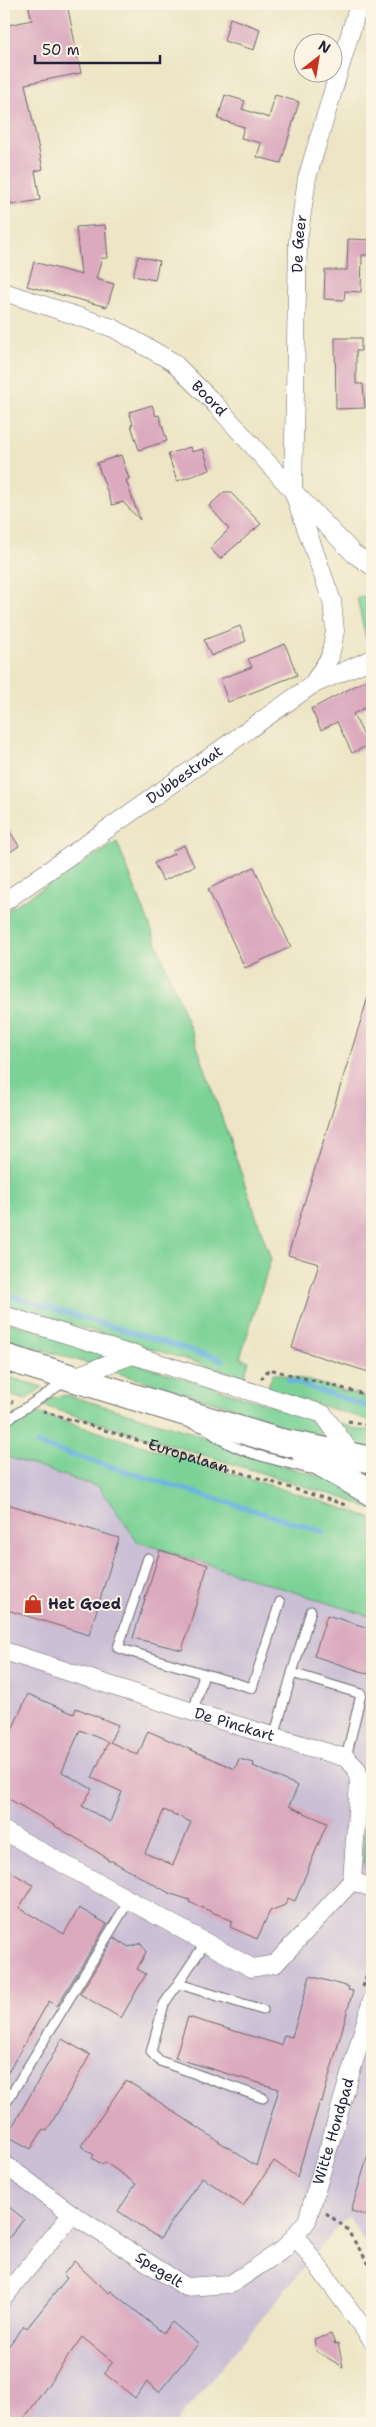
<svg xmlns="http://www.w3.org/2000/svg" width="376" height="2427" viewBox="0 0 376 2427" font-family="'Shantell Sans',sans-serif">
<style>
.industrial{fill:#cbbfd5}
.green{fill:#7bd296;stroke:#4e7a68}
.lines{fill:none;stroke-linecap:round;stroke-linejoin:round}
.stream{stroke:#6ab2e1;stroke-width:5}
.building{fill:#dbaabf;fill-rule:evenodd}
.service-casing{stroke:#69666b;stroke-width:11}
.minor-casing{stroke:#69666b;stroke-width:19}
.secondary-casing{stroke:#69666b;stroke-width:28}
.path{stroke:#69666b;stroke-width:3;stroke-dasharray:4 4;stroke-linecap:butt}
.service{stroke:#fff;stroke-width:9}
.minor{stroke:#fff;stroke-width:18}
.secondary{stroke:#fff;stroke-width:26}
.labels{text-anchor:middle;stroke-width:4;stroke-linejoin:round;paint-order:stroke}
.street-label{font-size:15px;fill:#22223b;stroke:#fcf5e5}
.poi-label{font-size:15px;font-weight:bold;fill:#22223b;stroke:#fcf5e5;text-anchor:start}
</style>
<rect width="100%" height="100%" fill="#fcf5e5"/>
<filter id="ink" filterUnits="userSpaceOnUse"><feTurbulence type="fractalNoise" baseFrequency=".02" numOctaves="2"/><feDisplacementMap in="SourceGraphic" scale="10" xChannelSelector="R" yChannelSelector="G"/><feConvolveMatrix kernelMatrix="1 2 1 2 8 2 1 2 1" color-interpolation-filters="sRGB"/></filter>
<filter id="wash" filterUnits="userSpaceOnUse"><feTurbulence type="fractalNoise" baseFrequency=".0096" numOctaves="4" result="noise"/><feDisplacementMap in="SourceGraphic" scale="20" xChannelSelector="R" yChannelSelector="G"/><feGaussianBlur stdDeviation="1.12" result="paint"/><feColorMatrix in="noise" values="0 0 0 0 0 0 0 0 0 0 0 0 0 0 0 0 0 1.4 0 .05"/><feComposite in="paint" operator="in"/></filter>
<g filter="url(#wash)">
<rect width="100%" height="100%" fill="#ede5c5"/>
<path class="industrial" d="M4,1443L372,1578V2253L348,2216L336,2228L176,2423H74L62,2417L56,2423H4Z"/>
<g class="green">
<path d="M372,595V638L366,639L357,598Z"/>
<path d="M117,842L197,1046L271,1259L240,1358L249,1361L244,1377L4,1304V912Z"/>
<path d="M4,1321L111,1353L89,1364L4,1338Z"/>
<path d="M131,1362L308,1417L329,1443L306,1437L261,1416L111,1371Z"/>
<path d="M273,1373L303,1379L372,1399V1421L267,1389Z"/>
<path d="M4,1376L43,1387L25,1400L4,1393Z"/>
<path d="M67,1395L193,1433L241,1453L345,1484L372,1499V1510L346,1499L41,1405L51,1398Z"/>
<path d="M28,1410L355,1512L372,1519V1617L138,1542L99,1487L4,1456V1427Z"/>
<path d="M341,1424L360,1430H372V1454L361,1449L340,1427Z"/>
<path d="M369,1767L372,1768V1876L367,1872L363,1860Z"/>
</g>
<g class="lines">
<g class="stream">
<path d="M4,1294L223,1360"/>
<path d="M288,1380L372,1408"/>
<path d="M37,1444L324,1532"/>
</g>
</g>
<g id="blocks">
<g class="building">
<path d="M28,4H67L81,73L25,84L43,169L35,171L40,200L11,205L4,169V26L32,20Z"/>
<path d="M230,18L260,29L254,50L224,41Z"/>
<path d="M225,95L245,101L242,109L269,118L275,95L299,102L281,163L257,157L261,143L241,138L244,127L218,119Z"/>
<path d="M105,225L108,258H102L96,279L114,284L107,307L27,286L34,262L81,275L76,227Z"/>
<path d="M348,239L372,240V255H362L361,292L345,291L344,300L324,299L325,270H347Z"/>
<path d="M138,256L159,261L155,280L133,276Z"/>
<path d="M335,338H361V351H356V384H363L365,408L336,409Z"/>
<path d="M152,405L156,416L159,415L167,441L139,450L131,425L133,424L129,412Z"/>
<path d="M190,447L192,452L203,449L210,470L177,481L168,454Z"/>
<path d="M121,455L129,479L126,480L140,520L123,502L112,505L97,463Z"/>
<path d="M224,492H230L261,524L220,559L210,548L229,529L209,506Z"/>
<path d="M240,626L246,641L211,656L204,640Z"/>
<path d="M285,644L297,675L228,702L220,679L252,667L248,659Z"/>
<path d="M372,677V704L353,714L369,745L352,753L337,722L321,730L311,709Z"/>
<path d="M4,822L19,846L4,856Z"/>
<path d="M184,845L194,866L163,881L154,863L174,854L172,851Z"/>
<path d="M254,867L291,947L245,968L208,889Z"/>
<path d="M369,994L372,995V1373L292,1348L319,1264L288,1255Z"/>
<path d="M4,1503L119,1538L89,1635L4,1609Z"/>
<path d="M160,1550L208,1565L182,1650L133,1638Z"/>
<path d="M327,1615L372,1629V1675L314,1656Z"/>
<path d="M28,1694L74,1714L76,1708L118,1725L110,1742L138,1755L148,1731L235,1769L239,1759L254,1763L253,1766L298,1786L289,1806L327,1823L295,1901L288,1898L285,1905L270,1911L257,1939L230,1927L233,1921L189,1902L190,1900L171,1894L112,1861H108L107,1858L86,1845V1844L4,1796V1739L7,1741ZM80,1730L108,1742L92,1778L122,1792L110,1822L82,1806L92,1789L62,1772ZM164,1810L191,1822L173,1865L145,1853Z"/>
<path d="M4,1868L33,1885L19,1908L64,1934L79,1908L107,1924L57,2006L49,2001L4,2079Z"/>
<path d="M114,1938L129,1947L141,1943L146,1952L137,1969L146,1974L121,2018L80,1994Z"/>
<path d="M310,1976L349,1987L348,1990L353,1991L322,2102L320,2101L297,2177L274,2161L243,2206L202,2177L160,2239L118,2211L136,2184L105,2162L103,2165L92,2158L94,2155L81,2146L126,2080L256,2166L279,2089L175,2058L188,2017L281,2045L284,2035L292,2037Z"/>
<path d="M62,2039L90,2055L47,2131L43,2129L31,2149L7,2136Z"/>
<path d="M369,2152L372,2153V2217L351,2211Z"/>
<path d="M4,2203L24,2219L4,2244Z"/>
<path d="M74,2261L99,2285L109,2293L111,2291L163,2333L172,2322L198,2344L159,2392L147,2382L135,2398L104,2373L113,2362L82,2337L21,2423H4V2352L24,2326L27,2328L67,2278L63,2275Z"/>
<path d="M331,2334L335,2344L338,2343L343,2367L316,2351L314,2340Z"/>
</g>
</g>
</g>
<g filter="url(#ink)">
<use href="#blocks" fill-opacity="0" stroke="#69666b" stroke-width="1"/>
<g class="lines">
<g class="service-casing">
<g id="service">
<path d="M4,1422L66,1381"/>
<path d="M205,1427C230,1453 276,1459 310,1469"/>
<path d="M148,1558L118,1648L252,1688L280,1602"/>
<path d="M292,1673L311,1611"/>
<path d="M193,1712L204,1674"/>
<path d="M274,1737L292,1673L361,1694L346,1758"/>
<path d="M206,1942L164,2004L151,2052L160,2061L263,2098"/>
<path d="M179,1984L263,2010"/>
<path d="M4,2106L130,1899"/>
</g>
</g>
<g class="minor-casing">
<g id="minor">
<path id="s2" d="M4,292L113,328L173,362L216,405L293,491L354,554L372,566"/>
<path id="s3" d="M312,685L330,657L335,631L332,601L293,491L298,241L307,178L359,4"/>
<path id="s4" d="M4,902L312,685L372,659"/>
<path d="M4,1315L323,1414L353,1456"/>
<path d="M71,1378L135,1354"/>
<path id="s5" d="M4,1651L193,1712L346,1758L357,1769L359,1783L352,1881"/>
<path d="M4,1831L252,1968L275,1964L352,1881L372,1888"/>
<path id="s6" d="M4,2164L72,2214L186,2287L231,2284L284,2249L307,2221L372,2000"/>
<path d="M295,2235L372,2340"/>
<path d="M4,2297L72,2214"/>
</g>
</g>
<g class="secondary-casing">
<g id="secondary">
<path d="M4,1357L277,1441L372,1460"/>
<path d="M305,1454L372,1493"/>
</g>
</g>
<g class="path">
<path d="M261,1379L269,1369L372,1396"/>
<path d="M4,1399L13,1402"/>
<path id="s1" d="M43,1411L349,1506"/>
<path d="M348,1421L372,1426"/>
<path d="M363,1987L372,1957"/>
<path d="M326,2213L346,2228L372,2269"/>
</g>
<use href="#service" class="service"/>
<use href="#minor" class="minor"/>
<use href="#secondary" class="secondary"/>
</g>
</g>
<defs>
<g id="shop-bare" transform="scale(1.5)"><path d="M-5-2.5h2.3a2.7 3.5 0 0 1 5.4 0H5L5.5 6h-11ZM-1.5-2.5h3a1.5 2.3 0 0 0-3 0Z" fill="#c8321e" stroke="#fcf5e5" stroke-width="2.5" paint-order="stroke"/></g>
</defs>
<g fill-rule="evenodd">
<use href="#shop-bare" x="33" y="1604"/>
</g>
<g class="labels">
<g class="street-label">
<text dy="5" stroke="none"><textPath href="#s3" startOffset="454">De Geer</textPath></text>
<text dy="5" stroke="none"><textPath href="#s2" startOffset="235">Boord</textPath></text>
<text dy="5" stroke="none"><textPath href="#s4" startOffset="221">Dubbestraat</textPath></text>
<text dy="5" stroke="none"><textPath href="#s1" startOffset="152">Europalaan</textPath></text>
<text dy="5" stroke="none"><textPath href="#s5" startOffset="242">De Pinckart</textPath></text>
<text dy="5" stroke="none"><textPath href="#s6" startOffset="458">Witte Hondpad</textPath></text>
<text dy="5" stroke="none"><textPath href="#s6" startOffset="188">Spegelt</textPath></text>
</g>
<g class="poi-label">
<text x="48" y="1609">Het Goed</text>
</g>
</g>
<rect width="376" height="2427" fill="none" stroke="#fcf5e5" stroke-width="20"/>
<g transform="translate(318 58) rotate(31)"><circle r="24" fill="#fcf5e5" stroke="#a5a1a1"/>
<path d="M0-4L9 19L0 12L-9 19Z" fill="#c8321e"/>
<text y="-8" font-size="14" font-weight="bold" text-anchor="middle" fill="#22223b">N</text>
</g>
<path d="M35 55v8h125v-8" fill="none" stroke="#22223b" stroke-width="2.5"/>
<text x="42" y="55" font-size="15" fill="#22223b" stroke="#fcf5e5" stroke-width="4" paint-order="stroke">50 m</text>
</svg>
